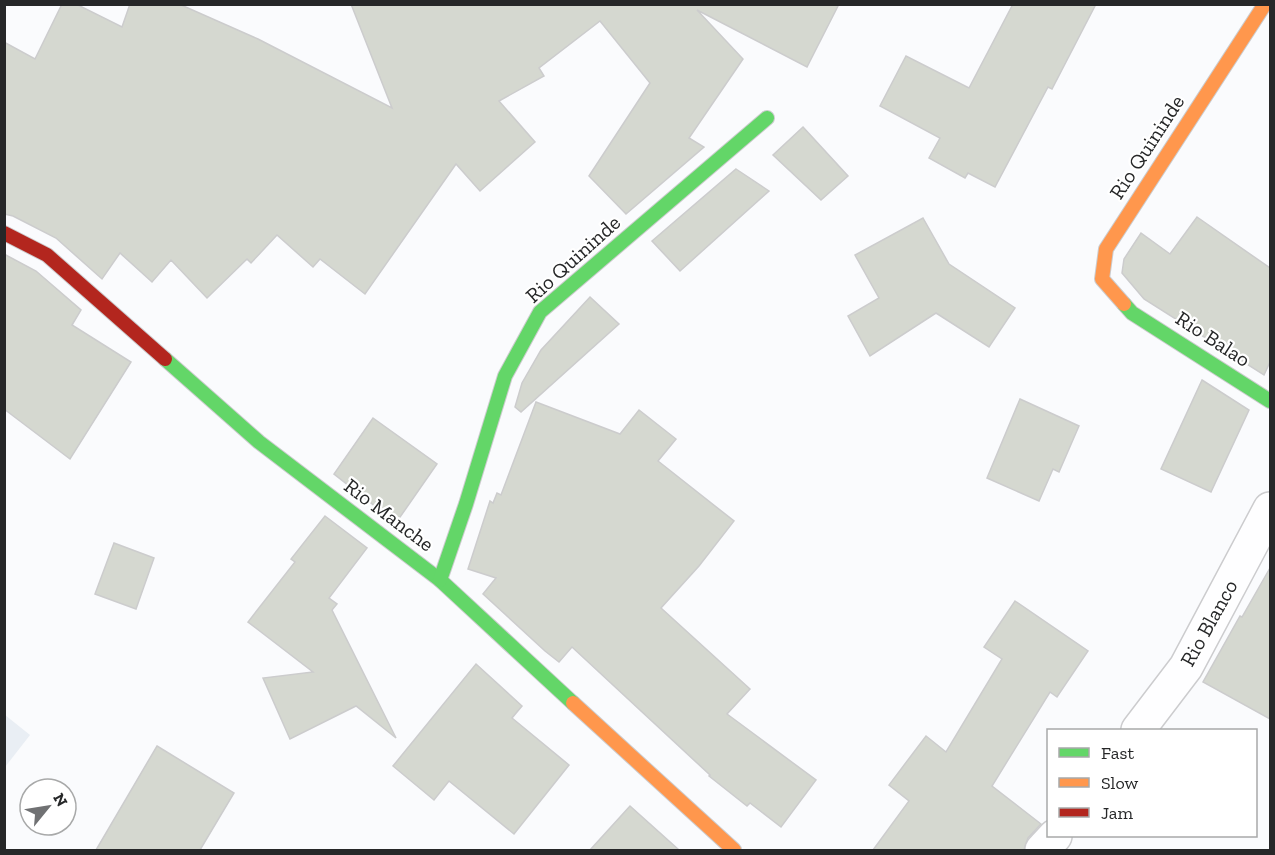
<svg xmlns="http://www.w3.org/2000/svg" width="1275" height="855" viewBox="0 0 1275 855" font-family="'Zilla Slab',serif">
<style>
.built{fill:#e9eef4}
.building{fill:#d5d8d0;stroke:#cccccd;stroke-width:1.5}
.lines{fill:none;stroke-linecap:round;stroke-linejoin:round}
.street-casing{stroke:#ccccce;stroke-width:36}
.fast-casing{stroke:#ccccce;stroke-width:16}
.slow-casing{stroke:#ccccce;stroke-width:16}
.jam-casing{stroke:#ccccce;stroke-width:16}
.street{stroke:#fefeff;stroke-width:33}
.fast{stroke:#63d668;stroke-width:14}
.slow{stroke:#ff974d;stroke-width:14}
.jam{stroke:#b3261e;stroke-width:14}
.labels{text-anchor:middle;stroke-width:4.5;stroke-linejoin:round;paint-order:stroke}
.street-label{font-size:21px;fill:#262728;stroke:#fff}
</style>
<rect width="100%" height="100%" fill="#fafbfd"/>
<path class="built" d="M5,715L30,735L5,767Z"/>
<g class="building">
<path d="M62,4H76L122,27L130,4H179L258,39L392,108L351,4H839L807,67L697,10L743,59L689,138L704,147L626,214L589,176L650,83L600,21L539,68L544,76L499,101L535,142L480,191L456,164L365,294L320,259L313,267L277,235L251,263L247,259L207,298L171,260L152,282L120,253L102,279L56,238L13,216L4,214V42L35,59Z"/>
<path d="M1013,4H1096L1052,89L1048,87L995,187L968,173L965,178L929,158L940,138L880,106L906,56L969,88Z"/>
<path d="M803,127L848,176L821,200L773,155Z"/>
<path d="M736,169L769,191L680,271L652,241Z"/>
<path d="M1197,217L1270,268V362L1264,375L1144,299L1122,273L1124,259L1141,233L1170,254Z"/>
<path d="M923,218L949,264L1015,308L989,347L936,313L870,356L848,316L879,298L855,255Z"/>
<path d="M4,254L36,271L81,310L72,325L131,362L70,459L4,409Z"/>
<path d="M590,297L619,324L521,412L515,407L522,383L541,350Z"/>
<path d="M1202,380L1249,410L1211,492L1161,469Z"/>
<path d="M1020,399L1079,426L1059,472L1053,469L1039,501L987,478Z"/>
<path d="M536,402L620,434L639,410L676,439L658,461L734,521L699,566L661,608L750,689L727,714L816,780L781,827L750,803L747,806L709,776L710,775L572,647L559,662L545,651L483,594L496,578L468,569L490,501L493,503L497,493L501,495Z"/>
<path d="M373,418L437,464L398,520L392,515L390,518L334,474Z"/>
<path d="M325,516L367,548L329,598L337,604L332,610L396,738L356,706L290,739L263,678L313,672L248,622L295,562L291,559Z"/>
<path d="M114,543L154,558L136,609L95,594Z"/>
<path d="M1270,568V719L1203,682L1240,616L1242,617Z"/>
<path d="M1015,601L1088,651L1057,697L1050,692L992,786L1041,824L1028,838L1024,850H873L909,801L889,785L926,736L946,752L1002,659L984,647Z"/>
<path d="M476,664L522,706L512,718L569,765L514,834L449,781L434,800L393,766Z"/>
<path d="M157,746L234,793L200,850H96Z"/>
<path d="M630,806L679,850H590Z"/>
</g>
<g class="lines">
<g class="street-casing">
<g id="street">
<path d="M1138,730L1186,667L1270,509"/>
<path d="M1042,850L1055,836"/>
</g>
</g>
<g class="fast-casing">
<g id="fast">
<path d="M1124,304L1132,313L1270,401"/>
<path d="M165,359L259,442L440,580L573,703"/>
<path d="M440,580L466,504L505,376L540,312L767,118"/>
</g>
</g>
<g class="slow-casing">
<g id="slow">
<path d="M1124,304L1102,279L1106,249L1265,4"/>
<path d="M573,703L734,850"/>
</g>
</g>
<g class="jam-casing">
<path id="jam" d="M4,233L47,255L165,359"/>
</g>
<use href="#street" class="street"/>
<use href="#fast" class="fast"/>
<use href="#slow" class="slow"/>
<use href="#jam" class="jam"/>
</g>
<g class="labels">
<g class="street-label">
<text transform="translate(1147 147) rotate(-57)" y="7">Rio Quininde</text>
<text transform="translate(573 259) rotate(-42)" y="7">Rio Quininde</text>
<text transform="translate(1213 339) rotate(33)" y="7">Rio Balao</text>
<text transform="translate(389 515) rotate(37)" y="7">Rio Manche</text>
<text transform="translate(1209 623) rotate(-61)" y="7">Rio Blanco</text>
</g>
</g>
<rect width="1275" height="855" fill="none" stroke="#262728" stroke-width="12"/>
<rect x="1047" y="729" width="210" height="108" fill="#ffffff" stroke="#a8a9a9" stroke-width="1.5"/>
<rect x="1059" y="748" width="30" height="9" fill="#63d668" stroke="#a8a9a9" stroke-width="1.5"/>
<text x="1101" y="759" font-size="18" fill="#262728">Fast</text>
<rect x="1059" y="778" width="30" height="9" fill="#ff974d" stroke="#a8a9a9" stroke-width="1.5"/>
<text x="1101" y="789" font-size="18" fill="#262728">Slow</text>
<rect x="1059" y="808" width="30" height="9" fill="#b3261e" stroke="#a8a9a9" stroke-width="1.5"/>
<text x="1101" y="819" font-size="18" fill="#262728">Jam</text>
<g transform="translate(48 807) rotate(60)"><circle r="28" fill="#ffffff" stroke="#a8a9a9" stroke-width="1.5"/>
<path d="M0-4.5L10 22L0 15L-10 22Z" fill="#707173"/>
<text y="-9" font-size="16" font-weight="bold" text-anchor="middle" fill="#262728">N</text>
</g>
</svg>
